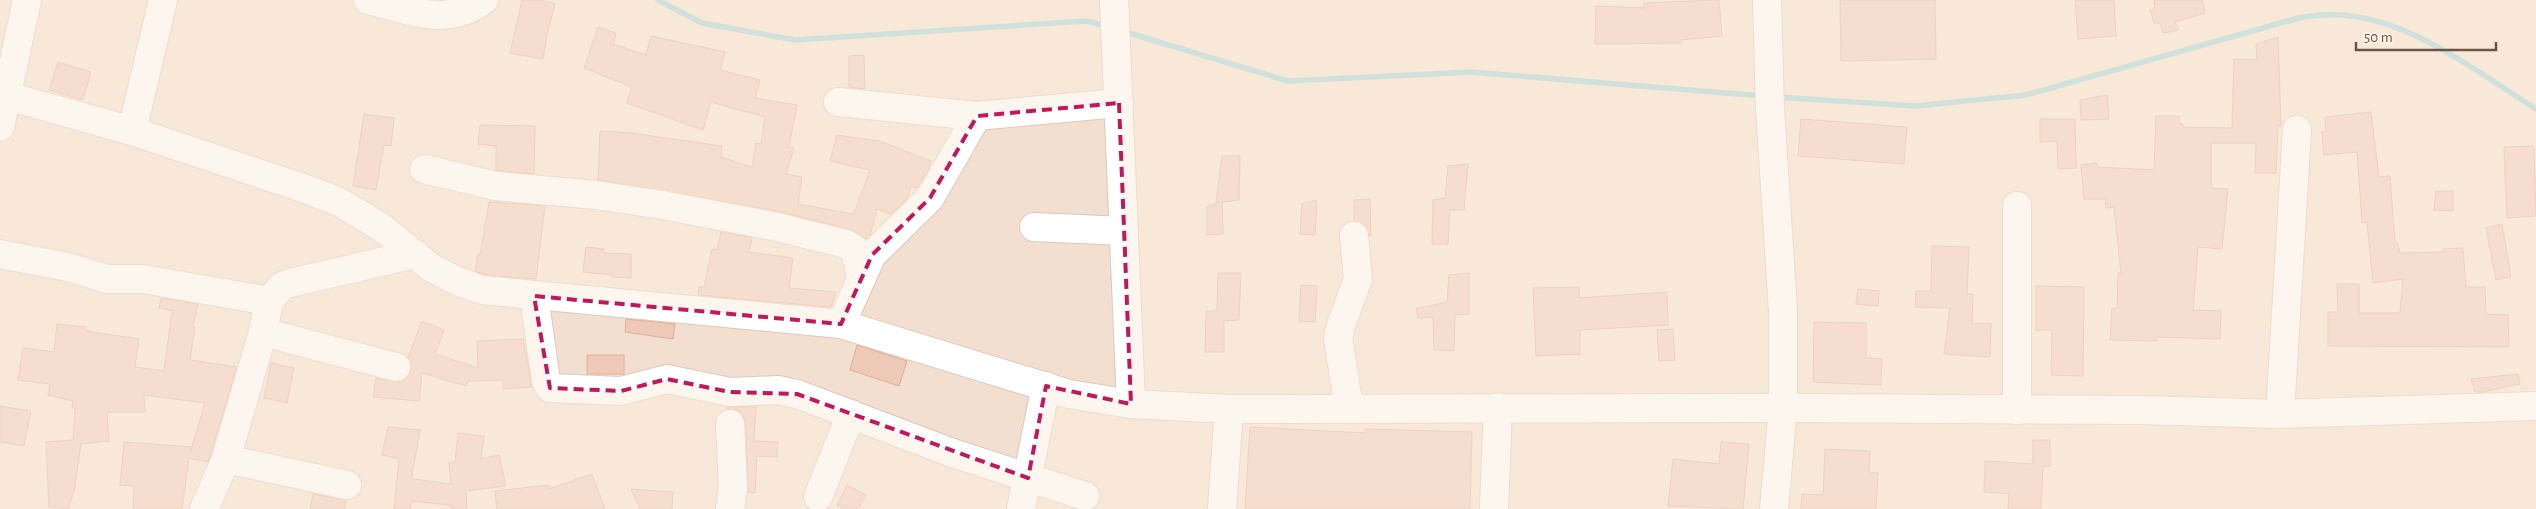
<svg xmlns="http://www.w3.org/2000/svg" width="2536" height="509" viewBox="0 0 2536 509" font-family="'Alegreya Sans',sans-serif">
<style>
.residential{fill:#f2dfcf}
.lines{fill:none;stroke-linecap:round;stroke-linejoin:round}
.stream{stroke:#9cd1d4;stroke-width:5.5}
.building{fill:#efc9b8;stroke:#e1ae9a}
.minor-casing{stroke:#dec9bc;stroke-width:30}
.minor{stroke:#fff;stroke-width:28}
.marked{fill:none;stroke:#c2185b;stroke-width:4;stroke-dasharray:10 6;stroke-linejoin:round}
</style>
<rect width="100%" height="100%" fill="#fbeee0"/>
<rect class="residential" x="0" y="0" width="2536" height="509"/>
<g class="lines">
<g class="stream">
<path d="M658,0L702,23L795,40L1086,21L1108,27"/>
<path d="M1122,31L1288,81L1471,72L1762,96"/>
<path d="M1776,97L1915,106L2026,95L2302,17C2315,16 2328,14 2341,15C2413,20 2477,72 2536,109"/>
</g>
</g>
<g class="building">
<path d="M522,0H541L555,4L547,34L543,59L510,53Z"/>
<path d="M1719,0L1722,36L1681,40V43L1595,44L1596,6L1644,8V3Z"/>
<path d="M1840,0H1935L1936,59L1841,61Z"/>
<path d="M2075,0H2114L2116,36L2078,39Z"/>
<path d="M2154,0H2202L2205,13L2175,22L2179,30L2163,33L2160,23H2154L2150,10L2155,7Z"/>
<path d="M598,27L616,33L613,44L646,55L651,36L725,52L720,70L760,80L755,98L797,105L789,147L794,148L786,174L802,177L798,204L854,214L870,170L830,161L837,135L879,141L931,161L928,170L917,188L911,186L906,200L891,214L877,209L870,235L866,239L850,229L777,211L598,180L600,131L631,133L722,146L721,157L752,167L756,143L761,144L765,117L711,102L703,130L627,103L632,87L584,68Z"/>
<path d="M2278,37L2281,126H2278L2276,173H2255L2256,143H2212L2211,146V188L2228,189L2222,249L2198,247L2193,310L2221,311L2220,339L2157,337V341L2110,340L2112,308H2117L2118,273H2121L2114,207L2106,208L2105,199H2084L2081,165L2097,163V167L2154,170L2156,116H2179V124H2183V127L2232,128L2234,59L2257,60L2256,44Z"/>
<path d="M864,55L865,89L849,87V56Z"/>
<path d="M58,62L91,72L83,100L49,90Z"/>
<path d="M2107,95L2109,119L2081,120L2080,100Z"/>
<path d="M2371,112L2379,177L2390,176L2395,243L2397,242L2400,253L2443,252V249L2463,248L2466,287H2485L2486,314L2508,315L2509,347L2328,346V312H2338L2337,284H2359V313H2400L2403,279L2373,283L2367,222L2362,223L2357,152L2324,155L2322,132L2326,131L2325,117Z"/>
<path d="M364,114L394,118L391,146L384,145L376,190L353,186Z"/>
<path d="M1801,119L1907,127L1904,164L1798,156Z"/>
<path d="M2040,119H2075L2076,168L2058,169L2057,141L2040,142Z"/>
<path d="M480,125L535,126L534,174L496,170V146L478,144Z"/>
<path d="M2534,146L2536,216L2507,218L2504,147Z"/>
<path d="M1222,156H1240L1239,200L1222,202L1223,234L1207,235V207L1219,202L1216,203Z"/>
<path d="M1468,164L1464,210H1450L1448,244H1432L1433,200L1445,198L1448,166Z"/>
<path d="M2436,191H2453V211L2434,210Z"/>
<path d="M1370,199L1371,236H1370L1366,227L1354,221V200Z"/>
<path d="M1317,200L1315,235L1300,234L1302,204Z"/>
<path d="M489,202L545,206L536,279L485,275L475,271L478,254L480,255Z"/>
<path d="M2502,224L2511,277L2496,280L2486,228Z"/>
<path d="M721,232L752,238L749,252L793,258L789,288L836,292L831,307L698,295L699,287H704L712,249L717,250Z"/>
<path d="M1932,246L1969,247L1967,294H1973L1972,324L1991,323L1990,357L1944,354L1950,308L1915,307L1916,291H1931Z"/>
<path d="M586,247L604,249L603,253L631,254V278L612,277V275L583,272Z"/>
<path d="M1218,273H1241L1239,320L1224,321V352H1205L1206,312L1217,310Z"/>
<path d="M1469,273V314L1455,315L1454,351L1434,350L1433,317L1418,318L1416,309L1447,302L1449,275Z"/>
<path d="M1301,285L1317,286L1315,322L1299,321Z"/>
<path d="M2036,286L2084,287L2083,376L2051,375L2052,330H2036Z"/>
<path d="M1579,287V298L1667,292L1668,325L1580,330V354L1536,356L1533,288Z"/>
<path d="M1858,289L1879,291L1878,306L1856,304Z"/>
<path d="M161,298L198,304L193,327H195L190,360L237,367L208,462L189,458L182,509H133L134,486L120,485L124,442L191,447L190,453L205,403L144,395L145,412H107L109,441L81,444L74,491L68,509L49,507L46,442L73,440L75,408H72L73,401L48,395L50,384L18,380L23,348L54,352L57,324L86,327V331L139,339L135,367L164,371L172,311L159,308Z"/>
<path d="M626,319L675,324L673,339L625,332Z"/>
<path d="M422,321L444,330L435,354L478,368L477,341L523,339L532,387L503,389V380L468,381L466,386L422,373L419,401L373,397L376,378L400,382L407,378L411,370L408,358Z"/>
<path d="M1814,322L1866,323V358L1882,359L1881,385L1813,382Z"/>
<path d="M1673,329L1675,360L1659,361L1657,330Z"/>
<path d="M857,345L907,361L899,386L850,370Z"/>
<rect x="587" y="355" width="37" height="19"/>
<path d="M271,363L294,368L287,403L264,398Z"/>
<path d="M2518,374L2520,384L2482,392H2475L2471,379Z"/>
<path d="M0,406L31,411L24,446L0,442Z"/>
<path d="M727,407H756L754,441L778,442L777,457L757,456L755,493L748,492L746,423L743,416L738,410L726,409Z"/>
<path d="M388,427L420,430L412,475L413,479L451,484L449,463L455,462L458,433L484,436L481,459L499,455L506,486L466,491L467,509H451V505L411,501L410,509H394L399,459L382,455Z"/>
<path d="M1250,427L1365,433V429L1472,432L1470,509H1245Z"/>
<path d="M2033,440H2050V466H2043L2041,509H2008L2009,494L1984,492L1985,461L2033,464Z"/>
<path d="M1721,442L1749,444L1743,509L1668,506L1673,459L1719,464Z"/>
<path d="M1825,449L1870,451L1869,472L1878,473L1876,509H1801L1802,494L1823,495Z"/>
<path d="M592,474L605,509H497L495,491L549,485V489Z"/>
<path d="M847,485L866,495L858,509H844L837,505Z"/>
<path d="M631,489L673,492L672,509H640Z"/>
<path d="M313,494L346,500L345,509H310Z"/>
</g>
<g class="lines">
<g class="minor-casing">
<g id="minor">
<path d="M368,0C411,10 445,28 484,0"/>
<path d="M1114,0L1131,404"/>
<path d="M1767,0L1770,109L1783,311V408L1774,509"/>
<path d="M0,94L132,131L312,191L341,203L381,227L430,267L457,281L482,290L841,324L1069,394L1131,404L1229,409L1783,408L2141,410L2280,414L2536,406"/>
<path d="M838,102L977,116L1119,103"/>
<path d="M0,127L27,0"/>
<path d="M132,131L163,0"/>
<path d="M424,169L496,186L596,195L662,205L773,226L846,244L855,250L861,276"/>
<path d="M1034,227L1124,231"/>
<path d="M0,254L68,267L107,279H143L269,301"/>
<path d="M534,296L546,381L550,388L621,391L667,379L730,392L778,390L797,394L950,452L1085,496"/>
<path d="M841,324L872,255L930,198L977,116"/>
<path d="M263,332L396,367"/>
<path d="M1349,408L1338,338L1341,325L1358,279L1354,236"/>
<path d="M2017,410V206"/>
<path d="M2280,414L2297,130"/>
<path d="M730,424L733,488L730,509"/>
<path d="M226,459L347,485"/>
<path d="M818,497L851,414"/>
<path d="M204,509L226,459L263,332L269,301L282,286L290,283L415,254"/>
<path d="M1021,509L1046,386"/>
<path d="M1222,509L1229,409"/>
<path d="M1494,509L1498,407"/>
</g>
</g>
<use href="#minor" class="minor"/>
</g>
<path d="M0 0H2536V509H0ZM1119,103L1131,404L1046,386L1028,478L797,394L730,392L667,379L621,391L550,388L534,296L841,324L872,255L930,198L977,116Z" fill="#fbeee0" fill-opacity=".55" fill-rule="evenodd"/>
<path class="marked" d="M1119,103L1131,404L1046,386L1028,478L797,394L730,392L667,379L621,391L550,388L534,296L841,324L872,255L930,198L977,116Z"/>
<path d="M2356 42v8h140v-8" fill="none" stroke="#705348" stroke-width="2.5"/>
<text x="2364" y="42" font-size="15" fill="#705348" stroke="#fef2e5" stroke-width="4" paint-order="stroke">50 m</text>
</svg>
